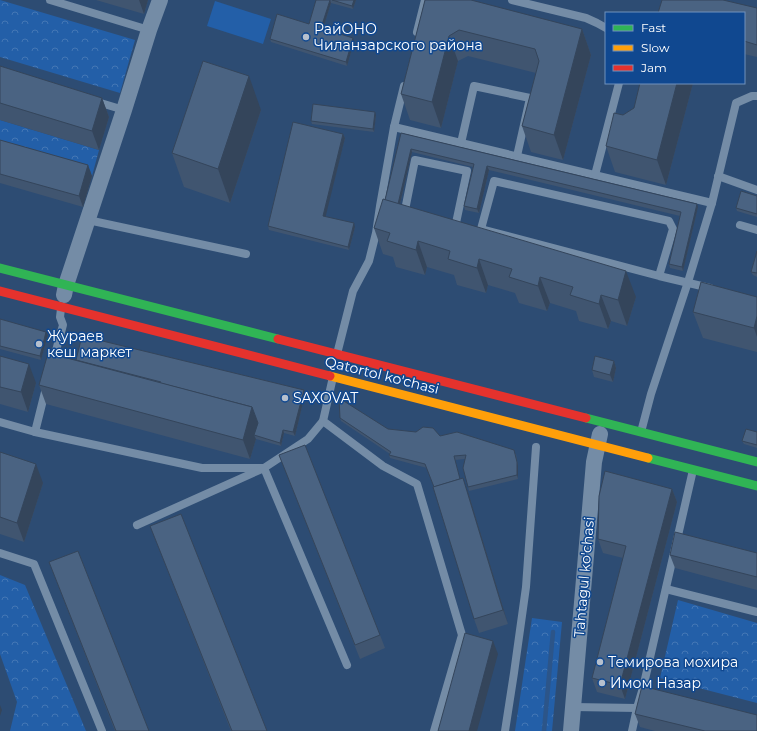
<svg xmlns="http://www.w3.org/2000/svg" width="757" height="731" viewBox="0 0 757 731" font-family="Montserrat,sans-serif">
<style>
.forest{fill:url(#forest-crowns)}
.pitch{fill:#235fa8}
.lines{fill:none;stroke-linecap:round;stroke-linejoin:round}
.stream{stroke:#2c5589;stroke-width:4.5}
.lane{stroke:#748ca6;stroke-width:8}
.street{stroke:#748ca6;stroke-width:16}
.fast{stroke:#30b455;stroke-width:9}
.slow{stroke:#ff9f0a;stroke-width:9}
.jam{stroke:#e5322d;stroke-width:9}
.wall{fill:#405570}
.shaded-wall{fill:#34455b}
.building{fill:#4a6382;stroke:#34455b}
.poi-dot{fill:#b6c0ce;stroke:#104890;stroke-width:1.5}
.labels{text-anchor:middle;stroke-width:3;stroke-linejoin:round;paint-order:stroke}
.poi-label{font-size:14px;fill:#fff;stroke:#104890;text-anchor:start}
.street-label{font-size:14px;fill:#fff;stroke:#104890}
</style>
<defs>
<pattern id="forest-crowns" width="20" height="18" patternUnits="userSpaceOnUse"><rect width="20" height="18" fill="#235fa8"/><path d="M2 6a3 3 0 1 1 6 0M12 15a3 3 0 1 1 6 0" fill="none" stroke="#4477b5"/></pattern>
</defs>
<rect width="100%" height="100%" fill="#2d4c73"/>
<g class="forest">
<path d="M0,0L135,40L120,93L0,57Z"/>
<path d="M0,120L99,150L92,176L0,150Z"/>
<path d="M0,575L25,585L86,731H10L17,702L0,654Z"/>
<path d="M678,600L757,623V703L660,678Z"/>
<path d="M532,618L562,622L552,731H515Z"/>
</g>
<path class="pitch" d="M215,1L271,19L263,44L207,26Z"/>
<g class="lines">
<path class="stream" d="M544,731L553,632"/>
<g class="lane">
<path d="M50,0L149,30"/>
<path d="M512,0L586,18L597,23L606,28"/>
<path d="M417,32L425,0"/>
<path d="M404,86L394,127L712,203"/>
<path d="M94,101L124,110"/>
<path d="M461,143L474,86L530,98L517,156"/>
<path d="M595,175L619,83"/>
<path d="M718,176L757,190"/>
<path d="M410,212L405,210L415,160L467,171L456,223"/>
<path d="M88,220L246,254"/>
<path d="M740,225L757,230"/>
<path d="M659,276L673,229L669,221L494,181L481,229L659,276L710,288"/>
<path d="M337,354L353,291L369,261L376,233L380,206L394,127"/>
<path d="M52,365L63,325L60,317L61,309"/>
<path d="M333,377L323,421L383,466L417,484L462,635L434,731"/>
<path d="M0,422L35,432L202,468H264L347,665"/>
<path d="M35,432L46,388"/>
<path d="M641,432L651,394L688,282L712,203L736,103L752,96H757"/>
<path d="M137,525L264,468L308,439L323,421"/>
<path d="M0,553L34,564L102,731"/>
<path d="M666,589L757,612"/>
<path d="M573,707L637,708L643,688L693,470"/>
<path d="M505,731L514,673L526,587L536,447"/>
<path d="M632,731L637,708"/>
</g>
<g class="street">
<path d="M64,295L66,285L124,110L149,30L160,0"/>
<path d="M571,731L594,462L600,434"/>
</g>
<g class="fast">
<path d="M0,268L278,339"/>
<path d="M586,418L757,462"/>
<path d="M648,458L757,486"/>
</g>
<path class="slow" d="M330,376L648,458"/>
<g class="jam">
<path d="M0,291L330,376"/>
<path d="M278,339L586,418"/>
</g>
</g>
<g class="wall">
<path d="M96,0H148L144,14Z"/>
<path d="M316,0H356L353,9L331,3L323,29L354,42L347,66L271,42L270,39L309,24Z"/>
<path d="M425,0L582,29L591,55L563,160L531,152L522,126L536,73L468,56L458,61L441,128L410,120L401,94Z"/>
<path d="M757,8V57L744,54V13Z"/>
<path d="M0,66L102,98L109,117L99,150L0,120Z"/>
<path d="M640,83H693L666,185L615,172L606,146L623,115L634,108Z"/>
<path d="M261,110L230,203L184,187L172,153Z"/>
<path d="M376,115L374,132L312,124L311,121Z"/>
<path d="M401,133L698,207L683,271L670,268L669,264L680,216L489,170L479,213L465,210L464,206L473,167L412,152L400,204L636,297L627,326L611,321L608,329L579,321L576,311L550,303L547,311L519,303L515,293L488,285L486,293L457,285L454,275L427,267L425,275L396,267L393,257L383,254L374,228L385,200Z"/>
<path d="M343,134L345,138L325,216L355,227L349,250L269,230L268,226Z"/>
<path d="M0,140L88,165L92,176L83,207L0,183Z"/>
<path d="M757,196V217L737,211L736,208Z"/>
<path d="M757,251V277L753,275L751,272Z"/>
<path d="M757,297V352L703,338L693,312Z"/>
<path d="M0,319L48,335L41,360L0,349Z"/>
<path d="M0,356L36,383L28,412L0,404Z"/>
<path d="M76,360L304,390L305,394L295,436L284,433L281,446L256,439L250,459L46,404L39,385Z"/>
<path d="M614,361L616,368L613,382L594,377L592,370Z"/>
<path d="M340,418L388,429L440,436L516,454L518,466V479L469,491L468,487L465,459L455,460L460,479L468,492L508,624L479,633L474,619L434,487L427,468L390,458L389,455L390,454L341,421Z"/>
<path d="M757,432V448L744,444L742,441Z"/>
<path d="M0,452L43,483L24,542L0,534Z"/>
<path d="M279,455L380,635L385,648L360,659Z"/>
<path d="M672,489L677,502L625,699L597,692L592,678L623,558L603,553L598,539Z"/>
<path d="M150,526L267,731H231Z"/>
<path d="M757,553V590L675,568L670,555Z"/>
<path d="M49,562L149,731H115Z"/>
<path d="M635,714L757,731H655L640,727Z"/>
</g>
<g class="shaded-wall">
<path d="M139,0H148L144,14Z"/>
<path d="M330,0L331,3L322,32L321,28Z"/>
<path d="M354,0H356L353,9L352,6Z"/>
<path d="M582,29L591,55L563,160L554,135Z"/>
<path d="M449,36L458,61L441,128L432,102Z"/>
<path d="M353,38L354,42L347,66L346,62Z"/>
<path d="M249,76L261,110L230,203L218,169Z"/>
<path d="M677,83H693L666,185L657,160Z"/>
<path d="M102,98L109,117L99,150L92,131Z"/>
<path d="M375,112L376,115L374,132L373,129Z"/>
<path d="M343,134L345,138L325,219L323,216Z"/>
<path d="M411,149L412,152L398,212L397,208Z"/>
<path d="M88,165L92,176L83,207L79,196Z"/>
<path d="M487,166L489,170L479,213L477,209Z"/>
<path d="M697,204L698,207L683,271L682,267Z"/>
<path d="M354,223L355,227L349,250L348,247Z"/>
<path d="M418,241L427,267L425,275L416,250Z"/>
<path d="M479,259L488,285L486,293L477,268Z"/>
<path d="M626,271L636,297L627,326L618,300Z"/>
<path d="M540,277L550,303L547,311L538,286Z"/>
<path d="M601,295L611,321L608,329L599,304Z"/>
<path d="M757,316V337L754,328Z"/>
<path d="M46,332L48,335L41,360L40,356Z"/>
<path d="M614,361L616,368L613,382L610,375Z"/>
<path d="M29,364L36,383L28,412L21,392Z"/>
<path d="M304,390L305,394L295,436L293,432Z"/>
<path d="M252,407L259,426L254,435L256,439L250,459L243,440Z"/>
<path d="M283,430L284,433L281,446L280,443Z"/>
<path d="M514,450L518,466V479L517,475Z"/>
<path d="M36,464L43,483L24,542L17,523Z"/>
<path d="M463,478L468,492L508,624L503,610Z"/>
<path d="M672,489L677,502L625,699L620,685Z"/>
<path d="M493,641L498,654L477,731H469Z"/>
<path d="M0,705L2,710L0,716Z"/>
</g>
<g class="building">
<path d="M316,0H330L321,28L353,38L346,62L270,39L277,14L309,24Z"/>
<path d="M332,0H354L352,6Z"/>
<path d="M425,0H471L582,29L554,135L522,126L539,61L535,49L459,30L449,36L432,102L401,94Z"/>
<path d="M662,0H723L757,8V45L744,41V13H658Z"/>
<path d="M203,61L249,76L218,169L172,153Z"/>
<path d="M0,66L102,98L92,131L0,103Z"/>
<path d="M640,83H677L657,160L606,146L614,113L623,115L634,108Z"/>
<path d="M313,104L375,112L373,129L311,121Z"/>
<path d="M293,122L343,134L323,216L354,223L348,247L268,226Z"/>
<path d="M401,133L697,204L682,267L669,264L681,212L487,166L477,209L464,206L474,164L411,149L398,204L385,200Z"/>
<path d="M0,140L88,165L79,196L0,174Z"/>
<path d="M741,191L757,196V214L736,208Z"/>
<path d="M383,199L626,271L618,300L601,295L599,304L570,295L573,287L540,277L538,286L509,277L512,269L479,259L477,268L448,259L450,251L418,241L416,250L387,241L390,233L374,228Z"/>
<path d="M757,251V273L751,272Z"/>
<path d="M701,282L757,297V316L754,328L693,312Z"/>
<path d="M0,319L46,332L40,356L0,346Z"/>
<path d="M82,336L304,390L293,432L283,430L280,443L254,435L258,423L252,407L160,383L161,382L76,360Z"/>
<path d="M48,353L252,407L243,440L39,385Z"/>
<path d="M0,356L29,364L21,392L0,387Z"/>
<path d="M595,356L614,361L610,375L592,370Z"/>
<path d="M339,398L388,429L416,432L423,427L433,428L440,436L457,432L514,450L517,462V475L468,487L463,468L466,455L454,456L460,479L434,487L425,464L389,455L391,452L340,418Z"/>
<path d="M746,429L757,432V445L742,441Z"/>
<path d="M305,445L380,635L355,645L279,455Z"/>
<path d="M0,452L36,464L17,523L0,517Z"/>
<path d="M605,471L672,489L620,685L592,678L626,546L598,539L599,496Z"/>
<path d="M463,478L503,610L474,619L433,487Z"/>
<path d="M181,514L267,731H232L150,526Z"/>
<path d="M675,532L757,553V577L670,555Z"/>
<path d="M78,551L149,731H116L49,562Z"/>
<path d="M465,633L493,641L469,731H438Z"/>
<path d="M642,686L757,715V731H705L635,714Z"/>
</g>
<g class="poi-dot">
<circle cx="306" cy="37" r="4"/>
<circle cx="39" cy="344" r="4"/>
<circle cx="285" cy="398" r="4"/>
<circle cx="600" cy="662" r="4"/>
<circle cx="602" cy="683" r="4"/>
</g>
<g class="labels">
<g class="poi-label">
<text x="314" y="34">РайОНО<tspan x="314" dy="16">Чиланзарского района</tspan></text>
<text x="47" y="341">Жураев<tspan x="47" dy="16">кеш маркет</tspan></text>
<text x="293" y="403">SAXOVAT</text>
<text x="608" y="667">Темирова мохира</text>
<text x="610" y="688">Имом Назар</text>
</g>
<g class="street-label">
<text transform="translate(382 375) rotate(14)" y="5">Qatortol ko'chasi</text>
<text transform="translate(584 577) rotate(-85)" y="5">Tahtagul ko'chasi</text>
</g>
</g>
<rect x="605" y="12" width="140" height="72" fill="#104890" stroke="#7091bc"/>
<rect x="613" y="25" width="20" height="6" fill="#30b455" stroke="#7091bc"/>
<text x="641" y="32" font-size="12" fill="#ffffff">Fast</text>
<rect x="613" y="45" width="20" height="6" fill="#ff9f0a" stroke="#7091bc"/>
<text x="641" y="52" font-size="12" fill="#ffffff">Slow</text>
<rect x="613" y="65" width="20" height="6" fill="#e5322d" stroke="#7091bc"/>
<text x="641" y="72" font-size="12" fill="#ffffff">Jam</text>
</svg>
